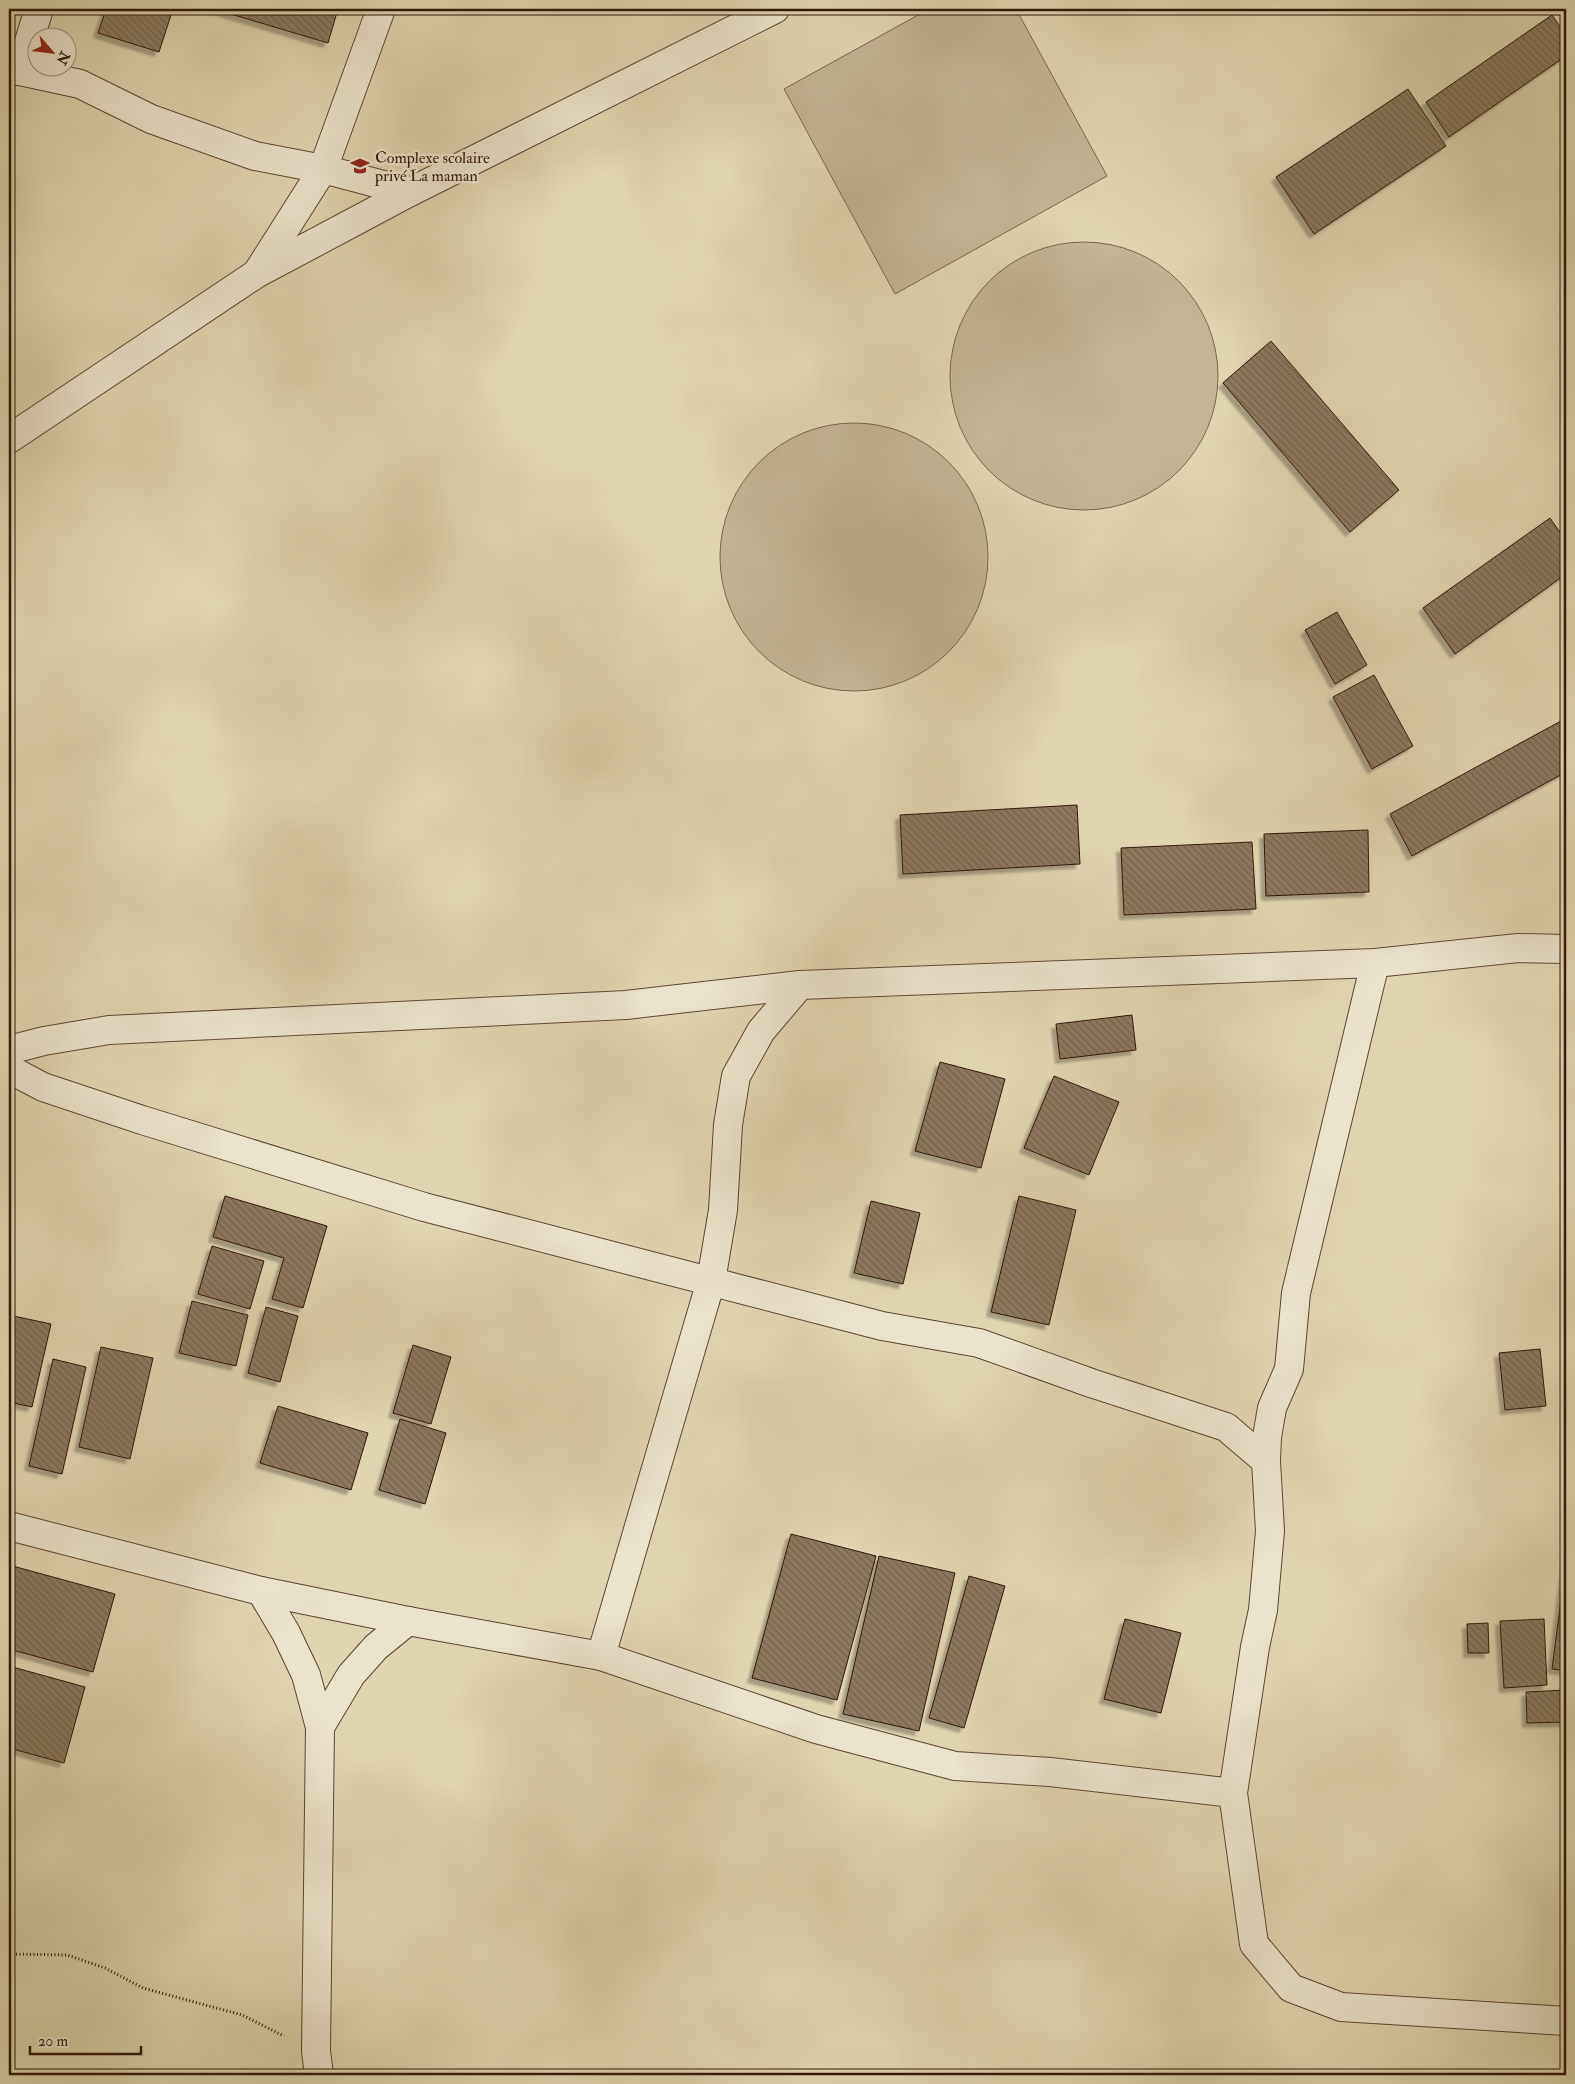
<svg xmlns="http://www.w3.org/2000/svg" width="1575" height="2084" viewBox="0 0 1575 2084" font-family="'IM FELL Double Pica',serif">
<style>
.pitch{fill:#c2b593;stroke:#7a664e}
.building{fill:url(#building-back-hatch);stroke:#321809;filter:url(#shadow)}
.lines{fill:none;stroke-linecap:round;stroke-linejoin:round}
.minor-casing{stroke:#5d4732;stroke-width:30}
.path{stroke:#321809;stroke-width:3;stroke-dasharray:1 2.5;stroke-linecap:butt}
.minor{stroke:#eae4cb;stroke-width:28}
.labels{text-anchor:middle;stroke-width:5;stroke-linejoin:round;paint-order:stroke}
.poi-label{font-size:16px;fill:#321809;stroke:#eae4cb;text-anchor:start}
</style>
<defs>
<pattern id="building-back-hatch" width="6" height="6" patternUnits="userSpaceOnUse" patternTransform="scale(1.25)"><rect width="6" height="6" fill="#8c7a5f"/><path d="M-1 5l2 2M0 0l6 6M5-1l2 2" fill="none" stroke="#73634d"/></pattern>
<filter id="shadow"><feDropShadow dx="-4.5" dy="4.5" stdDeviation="1" flood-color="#0004"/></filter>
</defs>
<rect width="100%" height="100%" fill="#dfd5af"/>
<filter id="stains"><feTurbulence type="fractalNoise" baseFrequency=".004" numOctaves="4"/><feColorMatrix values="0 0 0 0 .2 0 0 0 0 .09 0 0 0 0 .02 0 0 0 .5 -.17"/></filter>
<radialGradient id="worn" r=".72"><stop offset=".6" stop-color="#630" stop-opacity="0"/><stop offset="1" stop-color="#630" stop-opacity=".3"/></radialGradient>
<g class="pitch">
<path d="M929,9H1016L1107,176L895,294L784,89Z"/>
<circle cx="1084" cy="376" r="134"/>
<circle cx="854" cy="557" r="134"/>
</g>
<g class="building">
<path d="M106,9H173L159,52L98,33Z"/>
<path d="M214,9H338L328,43Z"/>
<path d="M1552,15L1566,35V56L1449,137L1426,102Z"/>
<path d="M1408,89L1446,146L1314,234L1276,177Z"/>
<path d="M1271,341L1399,490L1350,532L1223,383Z"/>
<path d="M1550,518L1566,541V574L1455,654L1423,608Z"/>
<path d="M1337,612L1367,665L1335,684L1305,630Z"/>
<path d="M1374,675L1413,746L1372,769L1333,697Z"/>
<path d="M1561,721L1566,730V772L1412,856L1390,814Z"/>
<path d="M1077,805L1080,864L903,874L900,815Z"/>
<path d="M1368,830L1369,892L1266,896L1264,834Z"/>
<path d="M1252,842L1256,909L1124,915L1121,848Z"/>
<path d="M1132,1015L1136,1050L1060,1059L1056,1024Z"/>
<path d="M940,1062L1005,1079L981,1168L915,1151Z"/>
<path d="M1054,1076L1119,1102L1089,1175L1024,1148Z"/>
<path d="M225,1196L327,1226L303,1308L272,1299L284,1258L213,1237Z"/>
<path d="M1019,1196L1076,1210L1049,1325L991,1312Z"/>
<path d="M871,1201L920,1213L903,1284L854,1273Z"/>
<path d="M212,1246L264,1261L250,1309L198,1294Z"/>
<path d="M192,1301L248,1315L236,1366L179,1353Z"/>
<path d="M266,1307L298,1316L280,1382L248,1373Z"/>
<path d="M9,1315L51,1324L32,1407L9,1402Z"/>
<path d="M413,1345L451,1357L431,1424L393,1413Z"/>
<path d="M101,1347L153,1358L130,1459L79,1447Z"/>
<path d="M1540,1349L1546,1406L1505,1410L1499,1353Z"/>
<path d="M53,1359L86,1367L62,1474L29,1466Z"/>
<path d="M278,1406L368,1433L351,1490L260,1463Z"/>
<path d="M400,1419L446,1433L425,1504L379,1490Z"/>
<path d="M791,1534L876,1556L837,1700L752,1678Z"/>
<path d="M879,1556L955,1573L919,1731L843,1714Z"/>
<path d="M1566,1561V1671L1552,1669Z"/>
<path d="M9,1565L115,1594L93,1672L9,1649Z"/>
<path d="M969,1576L1005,1586L964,1728L929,1718Z"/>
<path d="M1125,1619L1181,1633L1161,1713L1104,1699Z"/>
<path d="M1544,1619L1547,1685L1504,1688L1500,1621Z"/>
<path d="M1488,1623L1489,1653H1468L1467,1624Z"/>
<path d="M9,1666L85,1687L64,1763L9,1748Z"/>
<path d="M1566,1690V1722L1527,1723L1526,1692Z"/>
</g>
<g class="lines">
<g class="minor-casing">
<g id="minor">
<path d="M9,71H20L80,84L151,119L255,156L323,169L410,192"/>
<path d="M20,71L39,9"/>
<path d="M257,273L323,169L381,9"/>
<path d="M9,439L256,274L410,192L775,9"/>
<path d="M1375,963L1296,1293L1289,1369L1272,1408L1267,1437L1266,1461L1270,1531L1263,1610L1255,1647L1233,1793L1254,1944L1291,1988L1341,2007L1566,2021"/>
<path d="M9,1050L44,1041L109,1030L626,1005L800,985L1375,963L1518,948L1566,949"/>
<path d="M9,1069L43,1087L142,1120L424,1207L882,1326L979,1343L1091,1383L1226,1427L1266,1461"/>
<path d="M9,1526L261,1591L408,1621L601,1656L816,1729L955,1766L1050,1772L1233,1793"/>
<path d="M261,1591L286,1633L306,1675L320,1727L316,2051L319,2075"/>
<path d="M601,1656L711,1281L723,1210L728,1125L736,1076L761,1031L800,985"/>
<path d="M320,1727L351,1675L376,1647L408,1621"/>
</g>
</g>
<path class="path" d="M9,1954L67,1955L105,1968L143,1988L242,2015L284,2036"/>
<use href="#minor" class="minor"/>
</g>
<defs>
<g id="school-bare" transform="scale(1.5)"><path d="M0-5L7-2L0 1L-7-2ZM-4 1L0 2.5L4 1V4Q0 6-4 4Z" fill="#8f2418" stroke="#eae4cb" stroke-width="2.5" paint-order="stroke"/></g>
</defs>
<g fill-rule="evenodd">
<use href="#school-bare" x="360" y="166"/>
</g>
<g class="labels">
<g class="poi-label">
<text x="375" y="163">Complexe scolaire<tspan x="375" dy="18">privé La maman</tspan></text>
</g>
</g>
<rect width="1575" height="2084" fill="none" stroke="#dfd5af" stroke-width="30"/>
<rect x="10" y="10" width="1555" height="2064" fill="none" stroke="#321809" stroke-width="2.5"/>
<rect x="15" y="15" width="1545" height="2054" fill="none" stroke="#321809"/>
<g transform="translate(52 52) rotate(118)"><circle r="24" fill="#eae4cb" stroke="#a0927d"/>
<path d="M0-4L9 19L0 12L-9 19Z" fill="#8f2418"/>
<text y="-8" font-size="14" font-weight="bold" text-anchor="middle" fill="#321809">N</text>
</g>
<path d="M30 2046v8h111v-8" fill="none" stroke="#321809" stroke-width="2.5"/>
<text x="38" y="2046" font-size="15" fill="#321809" stroke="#eae4cb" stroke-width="4" paint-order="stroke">20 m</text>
<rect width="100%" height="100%" filter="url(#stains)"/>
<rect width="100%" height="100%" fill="url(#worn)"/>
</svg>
